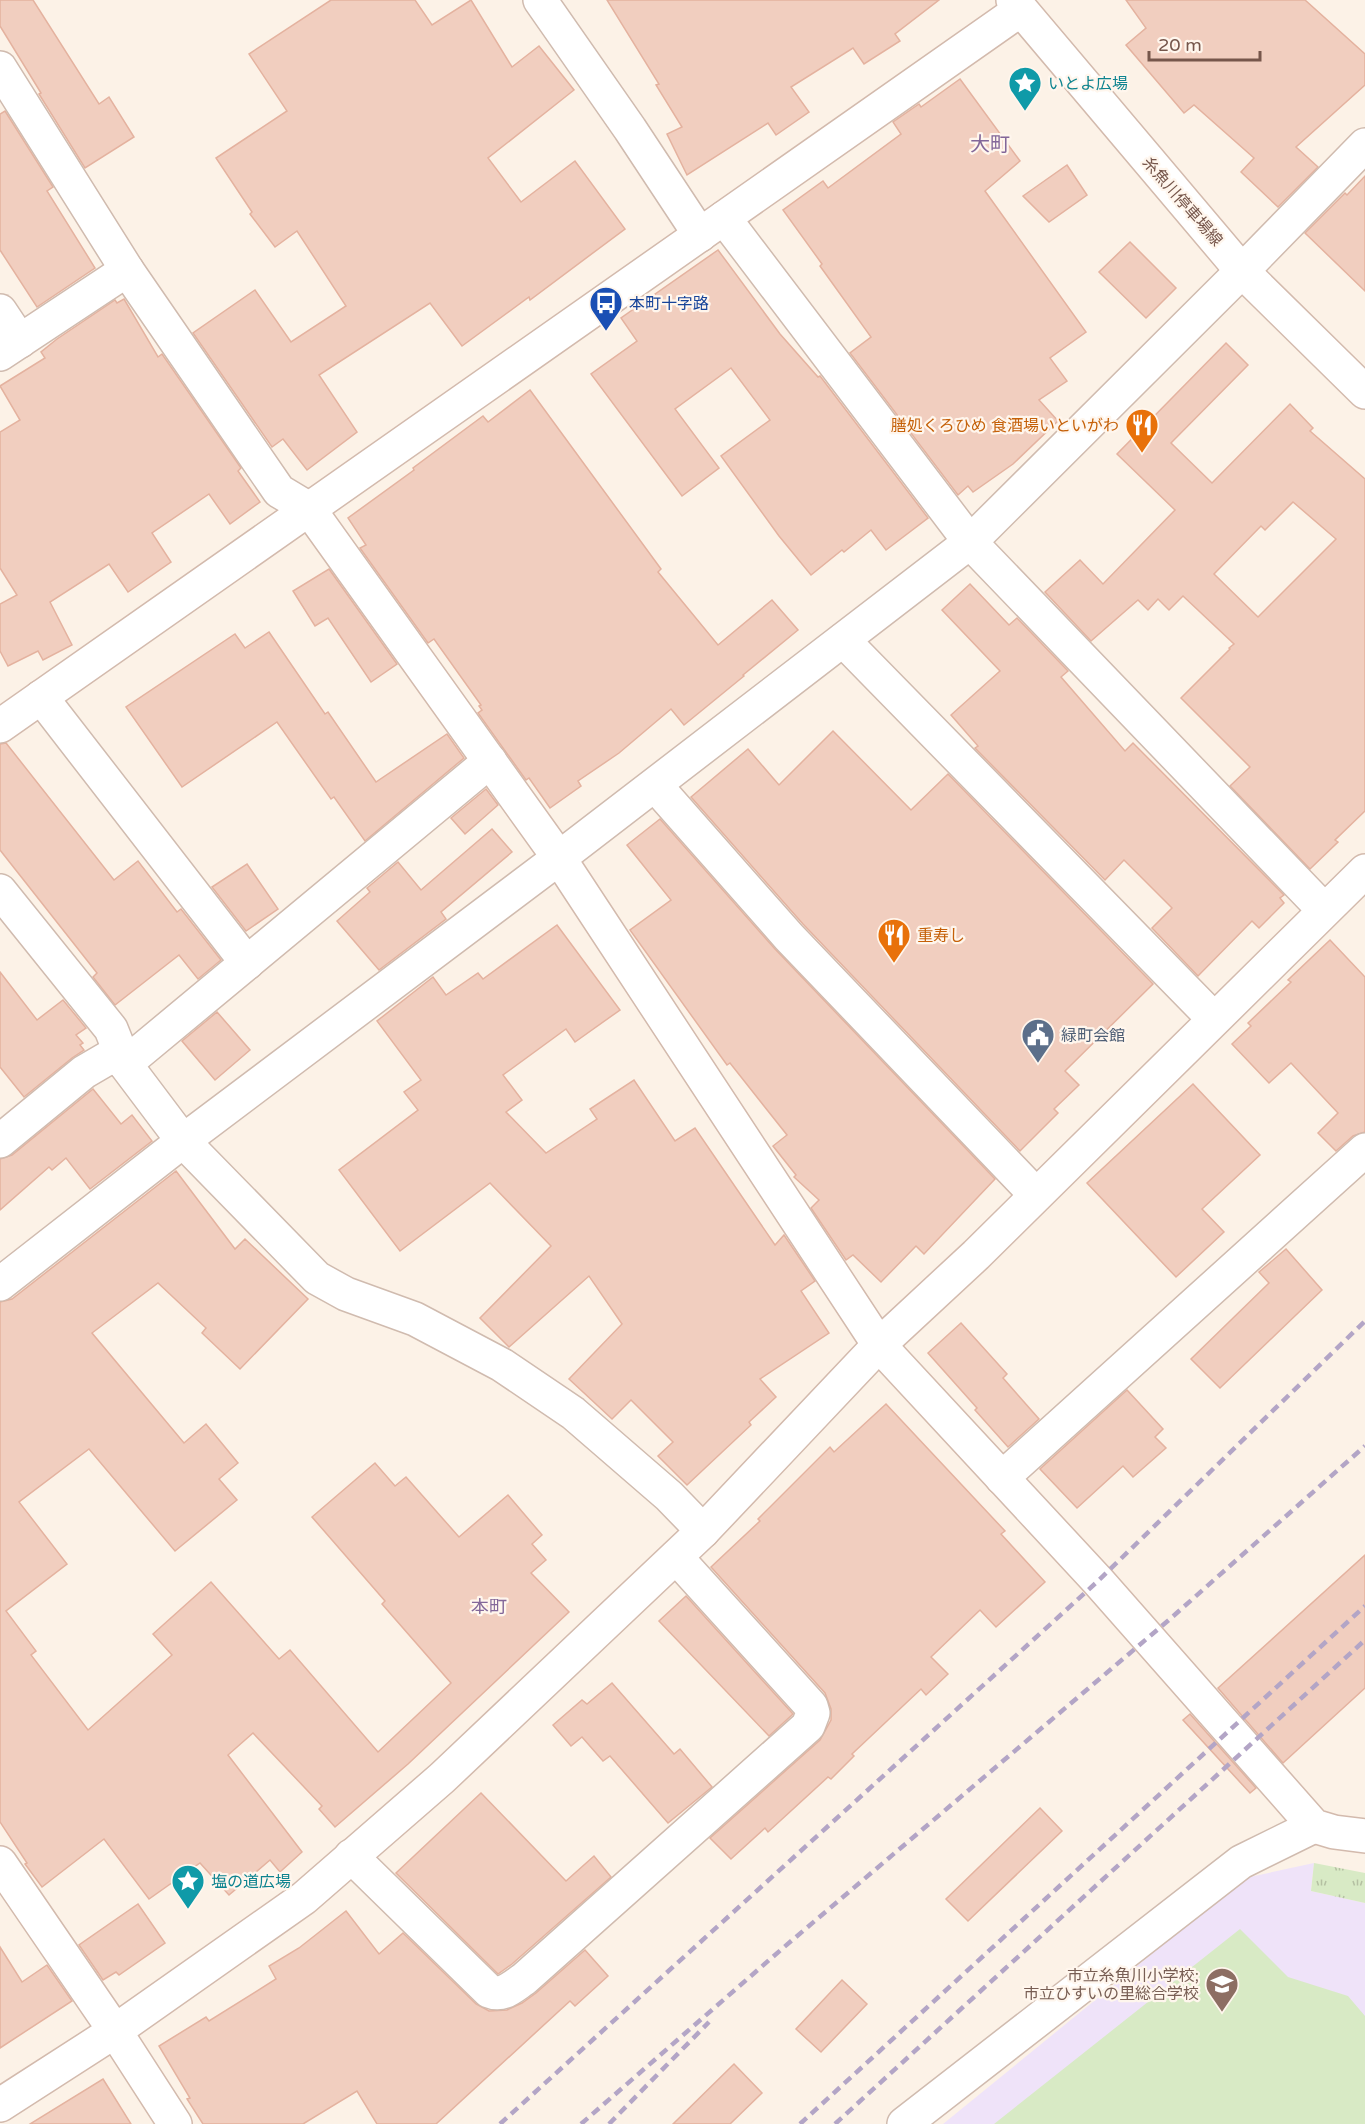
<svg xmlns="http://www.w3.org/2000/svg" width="1365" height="2124" viewBox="0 0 1365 2124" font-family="'Varela Round','Noto Sans JP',sans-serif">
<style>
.education{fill:#efe3f9}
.park{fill:url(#park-tufts)}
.pitch{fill:#d8eac5}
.building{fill:#f1cebf;stroke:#e4b29f;stroke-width:1.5;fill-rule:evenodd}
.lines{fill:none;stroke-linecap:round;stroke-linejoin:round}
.street-casing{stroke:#d0bbaf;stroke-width:36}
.secondary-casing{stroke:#d3baad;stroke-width:36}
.street{stroke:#fff;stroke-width:33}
.secondary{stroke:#fff;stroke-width:33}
.rail{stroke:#b3a5c6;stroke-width:4.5;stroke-dasharray:9 6;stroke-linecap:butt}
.labels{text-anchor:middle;stroke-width:4.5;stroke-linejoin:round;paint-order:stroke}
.culture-label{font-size:16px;fill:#0d838f;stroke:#fff6ed;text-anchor:start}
.street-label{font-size:16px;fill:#76564b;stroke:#fff6ed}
.transit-label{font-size:16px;fill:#164399;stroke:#fff6ed;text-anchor:start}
.food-label{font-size:16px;fill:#c56008;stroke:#fff6ed;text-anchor:end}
.service-label{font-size:16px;fill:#4e5e75;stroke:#fff6ed;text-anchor:start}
.education-label{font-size:16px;fill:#785e54;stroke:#fff6ed;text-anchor:end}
.neighbourhood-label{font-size:18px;fill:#836799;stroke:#fff6ed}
.quarter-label{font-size:20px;fill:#836799;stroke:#fff6ed}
</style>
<defs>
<pattern id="park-tufts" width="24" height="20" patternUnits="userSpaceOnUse" patternTransform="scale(1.5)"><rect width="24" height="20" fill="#d8eac5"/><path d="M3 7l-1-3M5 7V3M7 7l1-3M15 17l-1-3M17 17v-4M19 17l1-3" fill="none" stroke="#b4c0a2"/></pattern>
</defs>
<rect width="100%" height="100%" fill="#fcf2e7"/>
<path class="education" d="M1314,1863L1311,1891L1365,1903V2124H943L1245,1878Z"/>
<path class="park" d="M1314,1863L1365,1873V1903L1311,1891Z"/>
<path class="pitch" d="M1240,1929L1288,1977L1348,1996L1365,2016V2124H994Z"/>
<g class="building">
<path d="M0,0H33L99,104L109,97L134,137L85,168L39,94L41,93L0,26Z"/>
<path d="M331,0H415L432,25L471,0L512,67L539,46L574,90L488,158L521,202L575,161L625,229L530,300L529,297L462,346L430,303L319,375L357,432L307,470L283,439L272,447L193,333L255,290L291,342L346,306L297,231L275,247L250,214L252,212L216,158L287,111L249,54Z"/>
<path d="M607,0H939L895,34L900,41L864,64L853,48L791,87L809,112L776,135L768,123L687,175L667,134L682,127L656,85L659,84Z"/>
<path d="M1126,0H1305L1365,54V85L1296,147L1318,167L1278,207L1241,172L1254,158L1194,105L1184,113L1126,45L1146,28Z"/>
<path d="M960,79L1020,161L985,191L1086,332L1050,358L1067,381L1039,400L1058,421L1013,464L973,492L968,486L958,495L850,353L871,337L820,266L822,264L783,210L823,181L828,188L901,134L893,122L919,104L921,107Z"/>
<path d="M5,111L53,187L47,191L95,268L37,307L0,250V114Z"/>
<path d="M1067,165L1087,195L1049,222L1023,196Z"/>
<path d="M1365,176V291L1305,233L1345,193L1347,195Z"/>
<path d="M1130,242L1176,288L1146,318L1099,272Z"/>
<path d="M718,250L780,334L818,377L820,376L928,518L886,550L871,530L844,552L842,550L811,575L779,536L721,456L770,420L731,368L675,409L719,468L682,496L591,374L637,341L621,318Z"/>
<path d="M124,299L158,357L162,354L241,468L238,471L260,502L230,524L209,494L152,533L171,562L128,592L109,564L50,602L72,645L43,660L38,651L8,666L0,651V604L17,595L0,568V432L20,420L0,386L45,358L41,352L57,339L115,300L117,303Z"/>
<path d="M1226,343L1248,365L1171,443L1212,483L1290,404L1313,428L1310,431L1365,479V811L1335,840L1338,842L1310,869L1230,786L1250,767L1181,698L1230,649L1229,648L1234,644L1183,596L1169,610L1158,599L1148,610L1138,600L1091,641L1045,592L1080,560L1103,584L1175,510L1117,454ZM1293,502L1336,539L1258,617L1214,574L1261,526L1265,530Z"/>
<path d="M530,390L661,569L658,572L718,645L772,600L798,630L743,675L744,676L684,725L671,709L619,753L578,781L581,786L550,808L529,778L526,780L478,713L482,710L479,706L481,705L434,639L428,643L360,548L366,545L348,518L414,470L413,468L483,416L488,422Z"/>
<path d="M329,569L397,664L371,682L328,618L315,626L293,591Z"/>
<path d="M970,584L1009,625L1017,618L1068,671L1061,677L1125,751L1133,743L1284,895L1280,898L1284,903L1259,928L1252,921L1198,976L1152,928L1172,908L1124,860L1105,880L975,748L978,746L951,715L1000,671L942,610Z"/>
<path d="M269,632L325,714L328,712L376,782L447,734L464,758L365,841L334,797L331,799L277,722L182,787L126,707L235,634L245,648Z"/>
<path d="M833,731L911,810L948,774L1153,984L1065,1071L1079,1085L1054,1109L1058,1113L1020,1151L803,924L691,797L748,749L779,785Z"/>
<path d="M6,743L114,880L138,861L177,912L181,909L221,960L198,979L179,955L115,1005L93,977L97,973L0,850V744Z"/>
<path d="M486,789L498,805L465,834L451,818Z"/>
<path d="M660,819L775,949L995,1179L924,1254L916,1246L881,1282L853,1255L846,1260L811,1208L819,1200L794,1177L796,1175L773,1146L787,1135L730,1063L727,1065L630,930L671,900L627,845Z"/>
<path d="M492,829L512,852L441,912L446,919L379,970L337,921L370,892L367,888L398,862L421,890Z"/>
<path d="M247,864L278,909L246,931L212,887Z"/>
<path d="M557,925L620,1010L575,1042L566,1029L503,1075L522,1100L506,1112L546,1153L597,1119L590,1109L634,1080L675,1141L695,1128L775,1245L784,1235L815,1281L801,1291L829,1333L760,1379L776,1397L749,1422L751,1425L687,1485L658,1456L673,1442L631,1400L612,1419L569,1379L622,1324L589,1276L509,1347L480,1318L551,1246L490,1183L400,1251L339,1170L418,1110L404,1092L421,1080L377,1021L433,977L446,995L478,973L483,979Z"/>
<path d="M1330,940L1365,977V1132L1353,1136L1336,1151L1318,1133L1338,1113L1291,1063L1269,1083L1232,1044L1251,1026L1248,1023L1291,982L1288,980Z"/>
<path d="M0,972L37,1020L63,1000L86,1028L76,1035L83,1043L80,1045L84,1050L72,1058L24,1097L0,1067Z"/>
<path d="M217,1012L250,1050L215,1080L182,1041Z"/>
<path d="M1193,1084L1260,1155L1202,1209L1224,1232L1176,1277L1087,1183Z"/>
<path d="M93,1089L121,1124L132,1115L152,1141L90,1189L66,1158L52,1170L49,1167L0,1210V1159L12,1155Z"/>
<path d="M176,1171L235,1249L245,1239L308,1299L240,1369L202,1333L206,1328L158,1283L92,1333L184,1443L206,1424L238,1463L219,1479L237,1500L175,1551L89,1449L19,1502L67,1564L6,1611L36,1651L31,1655L88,1730L172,1655L153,1634L211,1582L279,1659L290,1650L378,1752L451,1683L382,1604L385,1601L312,1517L375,1463L395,1486L406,1477L459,1537L508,1495L542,1535L532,1544L546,1560L531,1573L569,1612L408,1764L335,1827L319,1809L322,1806L253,1733L228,1755L302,1852L280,1872L270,1860L229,1895L200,1863L149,1899L104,1839L42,1887L25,1864L27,1863L0,1822V1302L12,1299Z"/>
<path d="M1286,1249L1322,1290L1220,1388L1191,1359L1269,1283L1259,1272Z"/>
<path d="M961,1323L1007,1374L1003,1378L1039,1419L1008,1447L975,1410L977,1408L928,1353Z"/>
<path d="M1127,1390L1163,1429L1155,1437L1166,1448L1133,1477L1123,1466L1077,1508L1040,1469Z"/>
<path d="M886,1404L1005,1531L1001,1534L1045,1582L996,1627L980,1610L931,1657L948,1674L926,1695L921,1689L852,1754L854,1756L831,1779L828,1777L768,1832L765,1828L731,1859L710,1838L820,1740L831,1720V1709L825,1693L711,1567L760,1521L758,1519L830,1447L834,1452Z"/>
<path d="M1365,1555V1688L1283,1763L1218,1688Z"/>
<path d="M686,1596L793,1714L769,1736L659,1621Z"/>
<path d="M612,1683L674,1754L680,1749L712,1787L668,1823L610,1756L603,1761L582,1737L571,1746L553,1725L582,1700L587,1704Z"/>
<path d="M1190,1714L1256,1788L1250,1793L1183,1720Z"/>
<path d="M481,1793L566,1881L594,1856L611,1877L512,1964L498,1974L396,1873Z"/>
<path d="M1040,1808L1062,1831L968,1921L946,1899Z"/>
<path d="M138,1904L165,1943L119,1975L116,1972L103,1980L79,1945Z"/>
<path d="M346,1911L379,1954L403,1933L476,2004L489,2011L507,2010L522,2003L536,1993L585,1950L608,1976L575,2006L570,2001L436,2124H377L357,2091L303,2124H203L187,2099L190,2098L159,2046L206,2017L209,2021L276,1979L269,1966L299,1948Z"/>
<path d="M0,1947L22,1982L47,1965L72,2001L0,2048Z"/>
<path d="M842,1980L867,2004L821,2052L796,2029Z"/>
<path d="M734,2064L762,2093L730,2124H673Z"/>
<path d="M103,2079L131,2124H30Z"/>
</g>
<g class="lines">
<g class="street-casing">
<g id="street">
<path d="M540,0L630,129L700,235"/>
<path d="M0,68L127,270L279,491L309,509"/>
<path d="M724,218L970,542L1324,910"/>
<path d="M0,311L20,341"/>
<path d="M0,354L127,270"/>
<path d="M843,640L1214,1019"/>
<path d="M41,697L247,963"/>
<path d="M655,785L789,937L1036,1195"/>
<path d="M0,891L111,1029L125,1064L183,1141L317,1278L346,1294L415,1319L502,1365L573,1413L669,1496L703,1531"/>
<path d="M125,1064L490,761"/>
<path d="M0,1141L84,1072L120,1051"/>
<path d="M0,1284L183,1141L559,858L970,542L1242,271L1365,145"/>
<path d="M1002,1478L1365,1150"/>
<path d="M351,1856L489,1991C503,1997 512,1987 524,1979L808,1726L813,1713L811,1706L676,1557"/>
<path d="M904,2124L1241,1862L1314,1826"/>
</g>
</g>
<g class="secondary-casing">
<g id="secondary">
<path d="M1013,0L1242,271L1365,392"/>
<path d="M309,509L559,858L879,1345L1098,1581L1314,1826L1334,1832L1365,1836"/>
<path d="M0,726L1020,10"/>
<path d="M0,1863L115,2031L175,2124"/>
<path d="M0,2105L115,2031L304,1898L442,1778L703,1531L879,1345L976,1255L1365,871"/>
</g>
</g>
<use href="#street" class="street"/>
<use href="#secondary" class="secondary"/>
<g class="rail">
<path d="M500,2124L1098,1581L1365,1321"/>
<path d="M581,2124L783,1948L1170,1619L1365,1446"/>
<path d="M609,2124L709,2022"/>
<path d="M800,2124L1365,1606"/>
<path d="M835,2124L1365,1640"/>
</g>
</g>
<defs>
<g id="sight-pin" transform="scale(1.725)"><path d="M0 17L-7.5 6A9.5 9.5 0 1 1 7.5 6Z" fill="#0f9aa8" stroke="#fff6ed"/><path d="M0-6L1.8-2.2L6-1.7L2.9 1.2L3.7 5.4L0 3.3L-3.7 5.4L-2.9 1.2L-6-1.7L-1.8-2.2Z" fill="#fff"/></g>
<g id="bus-pin" transform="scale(1.725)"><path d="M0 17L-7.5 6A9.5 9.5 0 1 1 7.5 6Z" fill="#1a4fb4" stroke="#fff6ed"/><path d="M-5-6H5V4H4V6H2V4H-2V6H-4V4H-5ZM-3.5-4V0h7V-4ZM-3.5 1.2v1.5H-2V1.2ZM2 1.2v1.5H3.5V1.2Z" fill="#fff"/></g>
<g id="restaurant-pin" transform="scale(1.725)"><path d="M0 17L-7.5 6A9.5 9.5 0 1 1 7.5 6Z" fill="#e8710a" stroke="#fff6ed"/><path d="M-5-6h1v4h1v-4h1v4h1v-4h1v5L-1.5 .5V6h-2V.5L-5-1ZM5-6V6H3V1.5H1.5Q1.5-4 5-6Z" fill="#fff"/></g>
<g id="civic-pin" transform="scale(1.725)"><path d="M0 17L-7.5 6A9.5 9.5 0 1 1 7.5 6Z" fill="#5c6f8a" stroke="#fff6ed"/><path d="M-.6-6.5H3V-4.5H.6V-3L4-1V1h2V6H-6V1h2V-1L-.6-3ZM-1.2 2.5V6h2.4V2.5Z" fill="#fff"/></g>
<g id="school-pin" transform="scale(1.725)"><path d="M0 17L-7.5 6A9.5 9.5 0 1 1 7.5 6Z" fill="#8d6e63" stroke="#fff6ed"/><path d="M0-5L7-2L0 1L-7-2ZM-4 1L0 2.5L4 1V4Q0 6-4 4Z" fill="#fff"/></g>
</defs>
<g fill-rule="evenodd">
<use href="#sight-pin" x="1025" y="83"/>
<use href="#bus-pin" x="606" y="303"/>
<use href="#restaurant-pin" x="1142" y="425"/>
<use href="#restaurant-pin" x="894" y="935"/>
<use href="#civic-pin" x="1038" y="1035"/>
<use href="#sight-pin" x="188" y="1881"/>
<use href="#school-pin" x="1222" y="1984"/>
</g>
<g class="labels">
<g class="culture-label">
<text x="1048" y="89">いとよ広場</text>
<text x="211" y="1887">塩の道広場</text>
</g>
<g class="street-label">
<text transform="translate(1183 201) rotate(49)" y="6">糸魚川停車場線</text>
</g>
<g class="transit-label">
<text x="629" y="309">本町十字路</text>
</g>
<g class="food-label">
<text x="1119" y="431">膳処くろひめ 食酒場いといがわ</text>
<text x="917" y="941" text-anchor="start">重寿し</text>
</g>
<g class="service-label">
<text x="1061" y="1041">緑町会館</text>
</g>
<g class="education-label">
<text x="1199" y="1981">市立糸魚川小学校;<tspan x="1199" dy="18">市立ひすいの里総合学校</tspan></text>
</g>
<g class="neighbourhood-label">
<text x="489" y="1613">本町</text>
</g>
<g class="quarter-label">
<text x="990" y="151">大町</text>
</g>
</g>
<path d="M1149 51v9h111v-9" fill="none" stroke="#76564b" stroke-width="3"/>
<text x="1158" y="51" font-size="18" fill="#76564b" stroke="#fff6ed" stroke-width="4.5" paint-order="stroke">20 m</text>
</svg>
